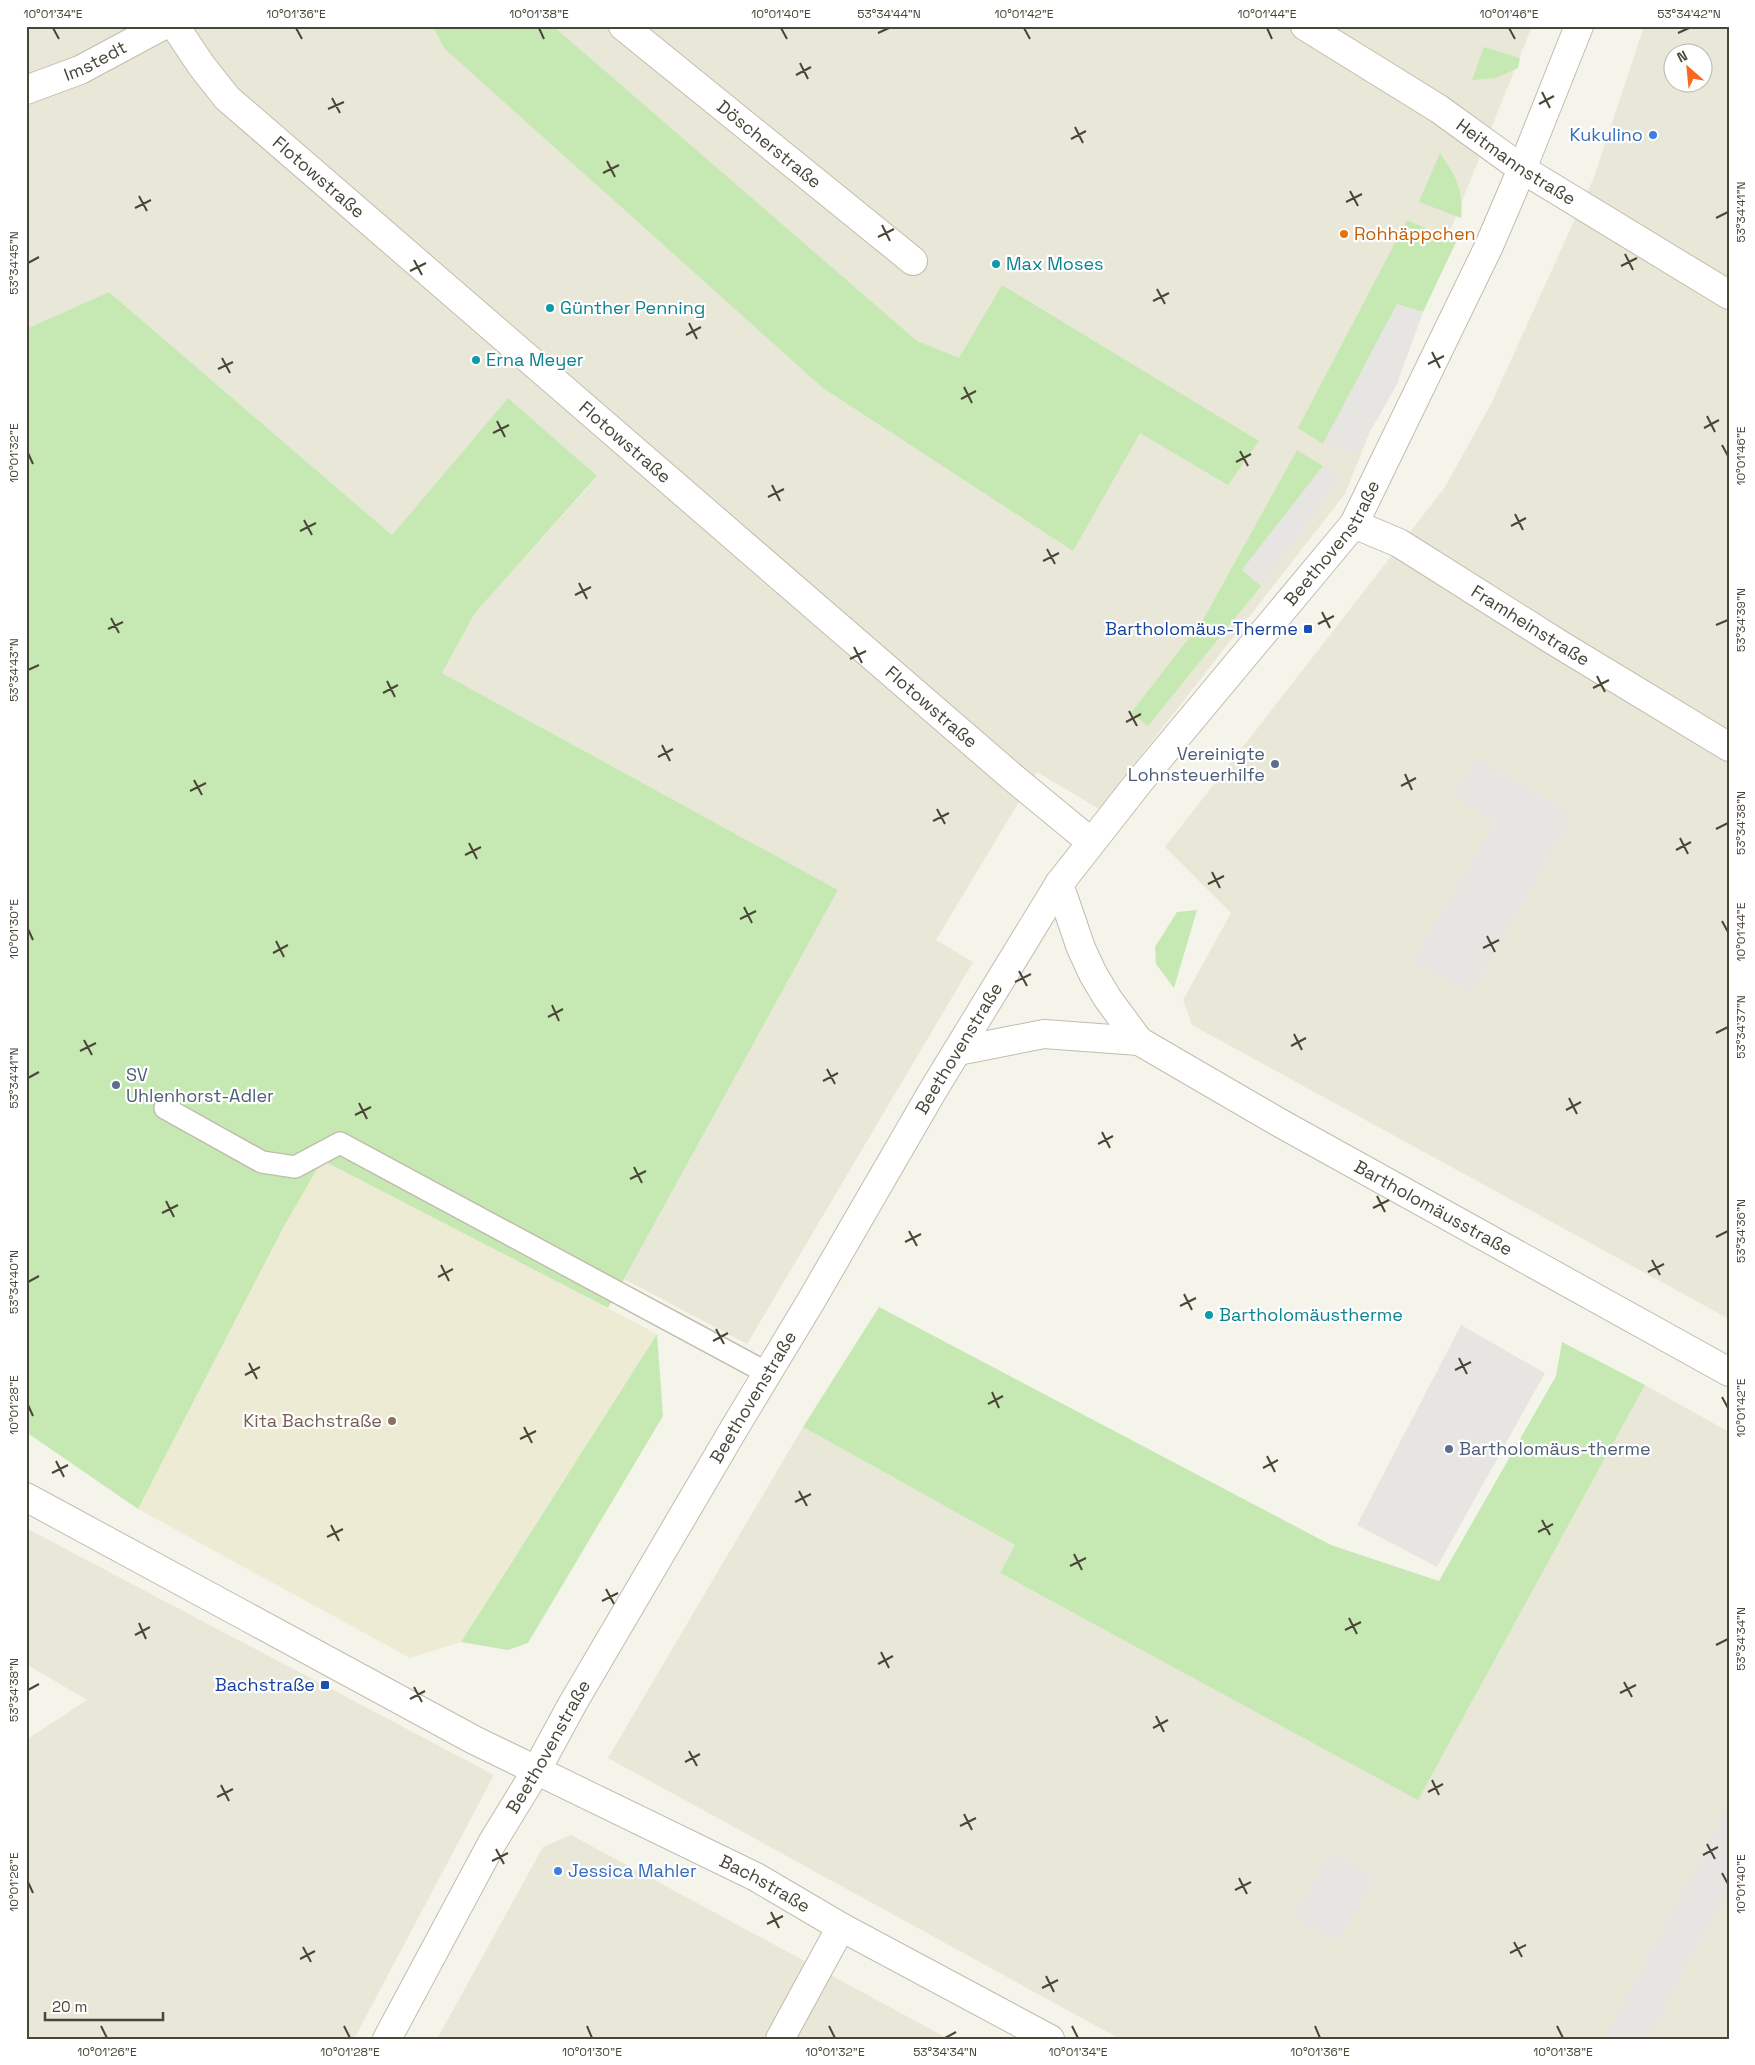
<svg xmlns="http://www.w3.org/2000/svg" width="1755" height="2065" viewBox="0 0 1755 2065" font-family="'Space Grotesk',sans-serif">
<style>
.residential{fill:#e9e7d8;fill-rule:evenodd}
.education{fill:#eeebd4}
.green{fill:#c6e9b3}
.parking{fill:#e7e5e1}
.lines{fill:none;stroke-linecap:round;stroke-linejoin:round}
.service-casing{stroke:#c1bdac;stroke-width:24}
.minor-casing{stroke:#c1bdac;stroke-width:30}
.service{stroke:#fff;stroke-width:21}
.minor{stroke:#fff;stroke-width:28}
.ticks{fill:none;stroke:#494638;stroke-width:2}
.shop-dot{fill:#3f7fe0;stroke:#fff;stroke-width:2}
.food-dot{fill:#e8710a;stroke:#fff;stroke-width:2}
.culture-dot{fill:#0f9aa8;stroke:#fff;stroke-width:2}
.transit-dot{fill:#1a4fb4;stroke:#fff;stroke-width:2}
.service-dot{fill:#5c6f8a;stroke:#fff;stroke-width:2}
.education-dot{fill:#8d6e63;stroke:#fff;stroke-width:2}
.labels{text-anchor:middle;stroke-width:4.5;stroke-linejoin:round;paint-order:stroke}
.street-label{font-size:18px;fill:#494638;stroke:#fff}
.shop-label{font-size:18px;fill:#366cbe;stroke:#fff;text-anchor:end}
.food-label{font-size:18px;fill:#c56008;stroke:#fff;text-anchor:start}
.culture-label{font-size:18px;fill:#0d838f;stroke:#fff;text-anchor:start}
.transit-label{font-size:18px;fill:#164399;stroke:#fff;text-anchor:end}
.service-label{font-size:18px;fill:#4e5e75;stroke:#fff;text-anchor:start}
.education-label{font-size:18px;fill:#785e54;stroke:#fff;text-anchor:end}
.neatline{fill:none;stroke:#494638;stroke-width:2}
.ticks-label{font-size:12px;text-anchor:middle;fill:#494638}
</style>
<rect width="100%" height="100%" fill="#f5f4ea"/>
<g class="residential">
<path d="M26,26H1532L1345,494L1099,809L1037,772L936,940L973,962L747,1344L624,1279L838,890L442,673L475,613L597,477L508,398L392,535L109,292L26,329Z"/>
<path d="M1644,26H1729V1319L1192,1025L1183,1000L1231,913L1165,847L1445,487L1492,402L1594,177ZM1672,52H1702V82H1672Z"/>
<path d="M1645,1385L1729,1432V2039H1120L608,1758L803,1427L1016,1545L1001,1574L1418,1799Z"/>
<path d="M26,1528L494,1775L354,2039H26V1740L87,1700L26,1664Z"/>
<path d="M571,1835L949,2039H437L543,1847Z"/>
</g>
<path class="education" d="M322,1159L657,1334L461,1642L410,1658L138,1509L282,1230Z"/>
<g class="green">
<path d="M433,26H553L917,341L959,358L1002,285L1259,441L1228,485L1140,433L1073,551L823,388L444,48Z"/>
<path d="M1484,47L1520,58L1518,68L1496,78L1472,80Z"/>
<path d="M1440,153C1455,175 1464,190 1461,218L1419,202Z"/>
<path d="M1407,220L1456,242L1423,312L1397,304L1323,444L1298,428Z"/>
<path d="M109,292L392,535L508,398L597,476L475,613L442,673L838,890L608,1308L322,1160L282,1230L138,1509L26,1432V329Z"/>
<path d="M1297,450L1323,466L1242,570L1261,586L1148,726L1131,713L1203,620Z"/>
<path d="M1197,910L1174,988L1156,964L1155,947L1177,912Z"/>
<path d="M879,1307L1331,1545L1439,1581L1556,1376L1562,1342L1645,1385L1418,1800L1000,1573L1015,1545L803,1427Z"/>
<path d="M657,1334L663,1416L528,1643L508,1650L461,1642Z"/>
</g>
<g class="parking">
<path d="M1397,304L1423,312L1397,384L1357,455L1323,444Z"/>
<path d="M1323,466L1342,477L1261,586L1242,570Z"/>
<path d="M1476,757L1573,815L1472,994L1412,961L1495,822L1453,796Z"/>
<path d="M1461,1325L1545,1373L1437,1567L1357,1525Z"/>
<path d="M1729,1804V1887L1648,2039H1604Z"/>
<path d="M1330,1852L1376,1878L1338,1942L1293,1917Z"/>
</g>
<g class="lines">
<g class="service-casing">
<path id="service" d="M165,1108L262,1162L295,1167L340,1143L767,1373"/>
</g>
<g class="minor-casing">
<g id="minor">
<path id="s1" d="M175,26L201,65L227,98L1011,776L1091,842"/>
<path id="s2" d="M623,26L913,261"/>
<path id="s3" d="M1305,26L1439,109L1522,169L1729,295"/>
<path id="s4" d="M26,90L80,70L162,26"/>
<path id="s5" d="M1354,524L1399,543L1559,644L1729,747"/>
<path id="s6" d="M1059,884L1081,948L1093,974L1108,999L1139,1041L1280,1123L1729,1372"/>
<path d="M958,1051L1044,1034L1139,1041"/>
<path id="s7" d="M26,1497L474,1740L756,1877L841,1927L1050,2039"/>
<path id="s8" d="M387,2039L492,1843L536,1771L573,1703L735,1427L811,1301L932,1092L1059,884L1139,782L1354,524L1489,246L1522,169L1579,26"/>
<path d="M780,2039L841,1927"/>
</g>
</g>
<use href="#service" class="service"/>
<use href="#minor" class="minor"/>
</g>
<path class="ticks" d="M53,28L59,39M296,28L302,39M539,28L544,39M781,28L787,39M1024,28L1030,39M1267,28L1272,39M1509,28L1515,39M878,33L889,28M1678,33L1689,28M800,63L808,79M796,75L811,67M1542,92L1550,108M332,98L340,113M1539,104L1554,96M328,109L344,102M1075,127L1083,143M1071,139L1086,131M607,161L615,177M603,173L619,165M1350,191L1358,206M139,196L147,211M1346,202L1362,194M135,208L151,200M1716,218L1728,212M882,225L890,241M878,237L894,229M1625,254L1633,270M414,260L422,275M28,263L39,257M1621,266L1637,258M410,271L426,263M1157,289L1165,304M1153,301L1169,293M689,323L697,339M686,335L701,327M1432,352L1440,368M222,358L230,373M1428,364L1444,356M218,369L233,362M964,387L972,403M961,399L976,391M1707,416L1715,432M497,421L505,437M1704,428L1719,420M493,433L509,425M1722,445L1728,456M1240,451L1248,466M28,453L33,464M1236,462L1251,454M772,485L780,501M768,497L784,489M1515,514L1523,530M304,520L312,535M1511,526L1526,518M300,531L316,523M1047,549L1055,564M1043,561L1059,553M579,583L587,599M575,595L591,587M1322,612L1330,628M111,618L119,633M1318,624L1334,616M1716,625L1728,620M108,629L123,622M854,647L862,663M850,659L866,651M28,670L39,665M1597,676L1605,692M387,681L395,697M1593,688L1609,680M383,693L398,685M1129,711L1137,726M1126,722L1141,714M662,745L670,761M658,757L673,749M1405,774L1412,790M194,780L202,795M1401,786L1416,778M190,791L206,783M937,809L945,824M933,821L949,813M1716,829L1728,823M1680,838L1688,854M469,843L477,859M1676,850L1691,842M465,855L481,847M1212,872L1220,888M1208,884L1224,876M744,907L752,923M740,919L756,911M1722,921L1728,932M28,929L33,940M1487,936L1495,952M276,941L284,957M1483,948L1499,940M273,953L288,945M1019,971L1027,986M1015,982L1031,974M552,1005L559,1021M548,1017L563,1009M1716,1033L1728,1027M1294,1034L1302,1050M84,1040L92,1055M1291,1046L1306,1038M80,1051L96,1043M827,1069L835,1084M28,1078L39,1072M823,1081L838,1073M1569,1098L1577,1114M359,1103L367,1119M1566,1110L1581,1102M355,1115L371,1107M1102,1132L1110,1148M1098,1144L1113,1136M634,1167L642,1183M630,1179L646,1171M1377,1196L1385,1212M166,1201L174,1217M1373,1208L1389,1200M162,1213L178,1205M909,1231L917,1246M1716,1237L1728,1231M905,1242L921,1234M1652,1260L1660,1275M441,1265L449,1281M1648,1272L1664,1264M438,1277L453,1269M28,1282L39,1276M1184,1294L1192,1310M1180,1306L1196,1298M716,1329L724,1344M713,1341L728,1333M1459,1358L1467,1374M249,1363L257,1379M1455,1370L1471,1362M245,1375L260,1367M992,1392L999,1408M1722,1397L1728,1408M988,1404L1003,1396M28,1405L33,1416M524,1427L532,1443M520,1439L536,1431M1267,1456L1275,1472M56,1461L64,1477M1263,1468L1278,1460M52,1473L68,1465M799,1491L807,1506M795,1502L811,1494M1542,1520L1550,1535M331,1525L339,1541M1538,1532L1553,1524M327,1537L343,1529M1074,1554L1082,1570M1070,1566L1086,1558M606,1589L614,1604M602,1601L618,1593M1349,1618L1357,1634M139,1623L146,1639M1345,1630L1361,1622M135,1635L150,1627M1716,1645L1728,1639M881,1652L889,1668M878,1664L893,1656M1624,1682L1632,1697M414,1687L422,1702M28,1690L39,1684M1620,1693L1636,1685M410,1699L425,1691M1156,1716L1164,1732M1153,1728L1168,1720M689,1751L697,1766M685,1762L700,1754M1432,1780L1439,1795M221,1785L229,1801M1428,1792L1443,1784M217,1797L233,1789M964,1814L972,1830M960,1826L976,1818M1707,1844L1715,1859M496,1849L504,1864M1703,1855L1718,1847M492,1861L508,1853M1722,1873L1728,1884M1239,1878L1247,1894M28,1882L33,1893M1235,1890L1251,1882M771,1912L779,1928M767,1924L783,1916M1514,1942L1522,1957M303,1947L311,1962M1510,1953L1526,1945M300,1959L315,1951M1046,1976L1054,1992M1042,1988L1058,1980M101,2026L107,2038M344,2026L350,2038M587,2026L592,2038M829,2026L835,2038M1072,2026L1078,2038M1315,2026L1320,2038M1557,2026L1563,2038M945,2038L956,2032"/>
<g class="shop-dot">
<circle cx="1653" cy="135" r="5"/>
<circle cx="558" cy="1871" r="5"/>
</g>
<circle class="food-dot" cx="1344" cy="234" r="5"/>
<g class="culture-dot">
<circle cx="996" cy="264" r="5"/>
<circle cx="550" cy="308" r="5"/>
<circle cx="476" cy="360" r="5"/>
<circle cx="1209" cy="1315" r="5"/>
</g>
<g class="transit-dot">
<rect x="1303" y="624" width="10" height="10" rx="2.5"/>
<rect x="320" y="1680" width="10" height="10" rx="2.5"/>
</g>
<g class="service-dot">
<circle cx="1275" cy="764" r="5"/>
<circle cx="116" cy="1085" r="5"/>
<circle cx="1449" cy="1449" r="5"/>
</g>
<circle class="education-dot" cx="392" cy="1421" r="5"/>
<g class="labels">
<g class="street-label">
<text dy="6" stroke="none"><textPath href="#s4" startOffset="75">Imstedt</textPath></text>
<text dy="6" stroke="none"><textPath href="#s2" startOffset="188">Döscherstraße</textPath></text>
<text dy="6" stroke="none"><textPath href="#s3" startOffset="251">Heitmannstraße</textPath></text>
<text dy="6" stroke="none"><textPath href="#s1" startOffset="210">Flotowstraße</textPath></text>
<text dy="6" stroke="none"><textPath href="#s1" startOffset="615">Flotowstraße</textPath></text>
<text dy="6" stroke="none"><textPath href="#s8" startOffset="1774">Beethovenstraße</textPath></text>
<text dy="6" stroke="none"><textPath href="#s5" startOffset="204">Framheinstraße</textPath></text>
<text dy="6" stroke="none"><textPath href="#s1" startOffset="1020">Flotowstraße</textPath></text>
<text dy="6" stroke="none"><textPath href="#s8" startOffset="1144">Beethovenstraße</textPath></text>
<text dy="6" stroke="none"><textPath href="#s6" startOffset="516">Bartholomäusstraße</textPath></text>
<text dy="6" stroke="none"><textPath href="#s8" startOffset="739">Beethovenstraße</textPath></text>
<text dy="6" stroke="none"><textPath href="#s8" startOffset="334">Beethovenstraße</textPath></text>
<text dy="6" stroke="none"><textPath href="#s7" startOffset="834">Bachstraße</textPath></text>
</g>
<g class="shop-label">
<text x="1643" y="141">Kukulino</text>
<text x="568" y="1877" text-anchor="start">Jessica Mahler</text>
</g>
<g class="food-label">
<text x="1354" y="240">Rohhäppchen</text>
</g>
<g class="culture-label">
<text x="1006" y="270">Max Moses</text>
<text x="560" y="314">Günther Penning</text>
<text x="486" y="366">Erna Meyer</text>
<text x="1219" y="1321">Bartholomäustherme</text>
</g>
<g class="transit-label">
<text x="1298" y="635">Bartholomäus-Therme</text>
<text x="315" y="1691">Bachstraße</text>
</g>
<g class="service-label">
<text x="1265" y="760" text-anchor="end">Vereinigte<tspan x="1265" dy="21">Lohnsteuerhilfe</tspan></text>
<text x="126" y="1081">SV<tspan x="126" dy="21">Uhlenhorst-Adler</tspan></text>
<text x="1459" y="1455">Bartholomäus-therme</text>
</g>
<g class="education-label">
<text x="382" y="1427">Kita Bachstraße</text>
</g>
</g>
<rect width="1755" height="2065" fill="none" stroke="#ffffff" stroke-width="55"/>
<g transform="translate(1688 68) rotate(333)"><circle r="24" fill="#ffffff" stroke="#b6b5af"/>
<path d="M0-4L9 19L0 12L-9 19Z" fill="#f9681d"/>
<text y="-8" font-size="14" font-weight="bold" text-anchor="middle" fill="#494638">N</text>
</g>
<path d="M45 2012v8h118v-8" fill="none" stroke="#494638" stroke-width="2.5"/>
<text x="52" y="2012" font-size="15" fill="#494638" stroke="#ffffff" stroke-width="4" paint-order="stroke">20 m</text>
<rect x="28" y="28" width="1700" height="2010" class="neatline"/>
<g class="ticks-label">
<text x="53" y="18">10°01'34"E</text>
<text x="296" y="18">10°01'36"E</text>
<text x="539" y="18">10°01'38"E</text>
<text x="781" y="18">10°01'40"E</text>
<text x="889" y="18">53°34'44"N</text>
<text x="1024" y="18">10°01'42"E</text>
<text x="1267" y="18">10°01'44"E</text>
<text x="1509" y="18">10°01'46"E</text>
<text x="1689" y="18">53°34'42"N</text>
<text transform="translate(1741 212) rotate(-90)" y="4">53°34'41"N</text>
<text transform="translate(14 263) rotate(-90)" y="4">53°34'45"N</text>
<text transform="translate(14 453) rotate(-90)" y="4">10°01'32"E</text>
<text transform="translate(1741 456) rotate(-90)" y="4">10°01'46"E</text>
<text transform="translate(1741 620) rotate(-90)" y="4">53°34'39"N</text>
<text transform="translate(14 670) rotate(-90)" y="4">53°34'43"N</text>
<text transform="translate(1741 823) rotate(-90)" y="4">53°34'38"N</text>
<text transform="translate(14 929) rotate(-90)" y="4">10°01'30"E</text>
<text transform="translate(1741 932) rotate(-90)" y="4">10°01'44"E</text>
<text transform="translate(1741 1027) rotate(-90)" y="4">53°34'37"N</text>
<text transform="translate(14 1078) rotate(-90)" y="4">53°34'41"N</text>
<text transform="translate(1741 1231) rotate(-90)" y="4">53°34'36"N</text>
<text transform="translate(14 1282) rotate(-90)" y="4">53°34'40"N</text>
<text transform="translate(14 1405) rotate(-90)" y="4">10°01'28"E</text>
<text transform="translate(1741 1408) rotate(-90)" y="4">10°01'42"E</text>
<text transform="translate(1741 1639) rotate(-90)" y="4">53°34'34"N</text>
<text transform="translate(14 1690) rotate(-90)" y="4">53°34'38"N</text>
<text transform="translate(14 1882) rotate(-90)" y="4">10°01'26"E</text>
<text transform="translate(1741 1884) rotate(-90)" y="4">10°01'40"E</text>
<text x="107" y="2056">10°01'26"E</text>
<text x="350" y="2056">10°01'28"E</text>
<text x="592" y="2056">10°01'30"E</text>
<text x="835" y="2056">10°01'32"E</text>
<text x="945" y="2056">53°34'34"N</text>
<text x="1078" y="2056">10°01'34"E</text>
<text x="1320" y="2056">10°01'36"E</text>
<text x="1563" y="2056">10°01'38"E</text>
</g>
</svg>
